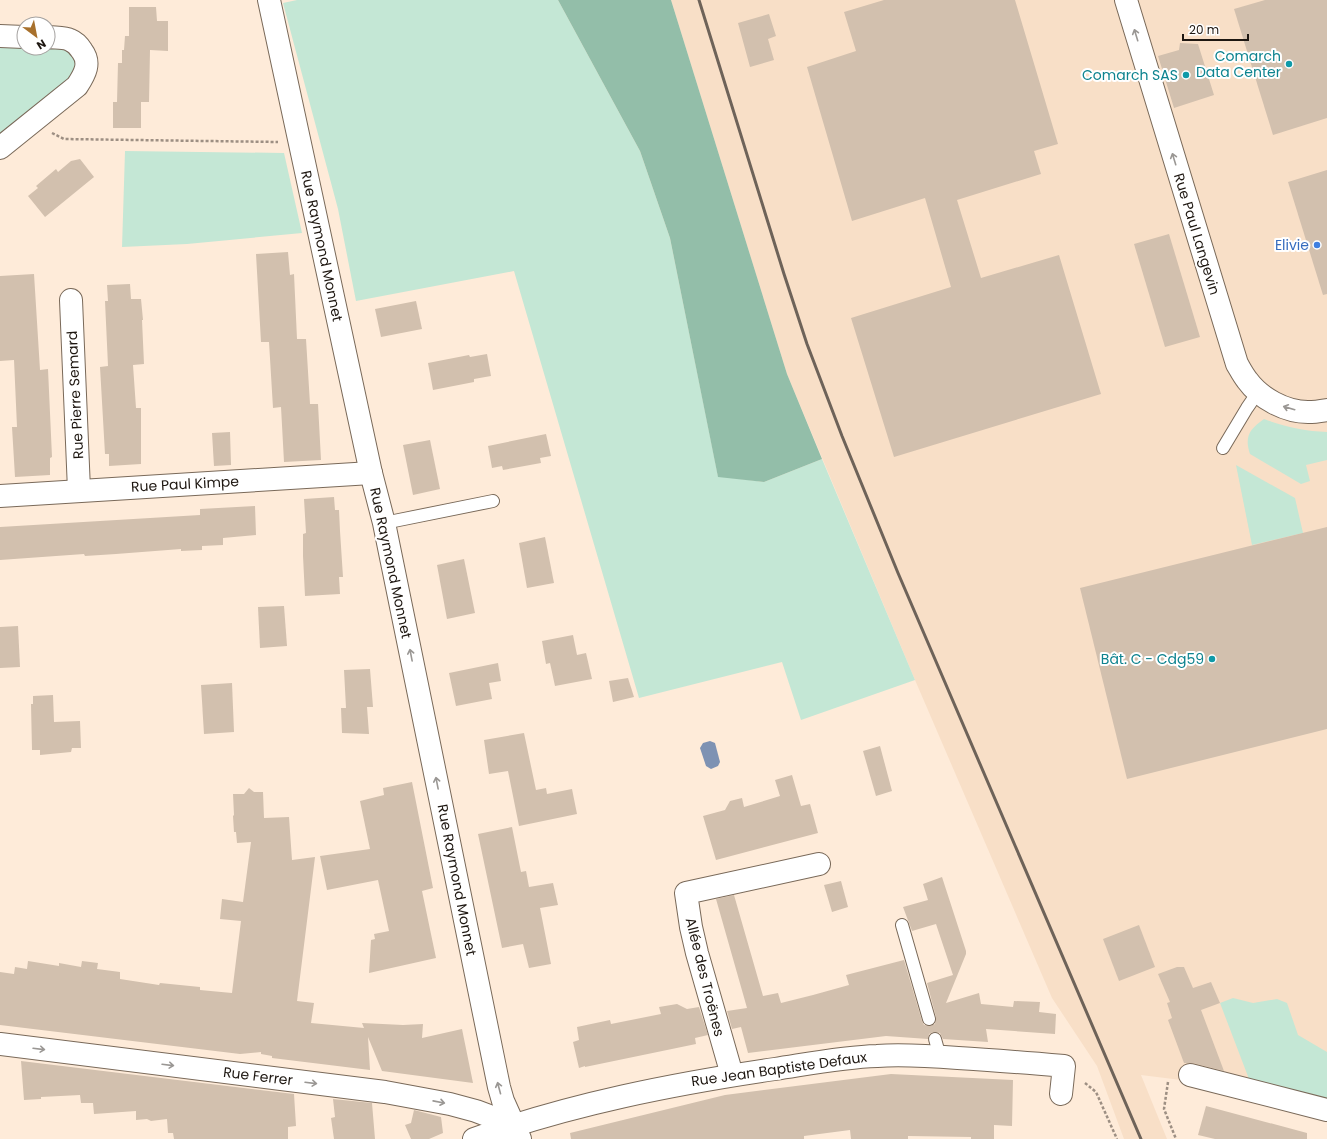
<svg xmlns="http://www.w3.org/2000/svg" width="1327" height="1139" viewBox="0 0 1327 1139" font-family="Poppins,sans-serif">
<style>
.built{fill:#f8dfc7}
.green{fill:#c4e7d5}
.forest{fill:#93bea9}
.water{fill:#7e92b3}
.building{fill:#d2c0ae}
.lines{fill:none;stroke-linecap:round;stroke-linejoin:round}
.lane-casing{stroke:#796959;stroke-width:14}
.street-casing{stroke:#796959;stroke-width:24}
.path{stroke:#9d8f83;stroke-width:2.5;stroke-dasharray:3 2;stroke-linecap:butt}
.lane{stroke:#fff;stroke-width:12}
.street{stroke:#fff;stroke-width:22}
.rail{stroke:#6e6359;stroke-width:3}
.oneway{stroke:#9a9794}
.culture-dot{fill:#0f9aa8;stroke:#fff;stroke-width:1.5}
.shop-dot{fill:#3f7fe0;stroke:#fff;stroke-width:1.5}
.labels{text-anchor:middle;stroke-width:4;stroke-linejoin:round;paint-order:stroke}
.culture-label{font-size:14px;fill:#0d838f;stroke:#fff;text-anchor:end}
.street-label{font-size:14px;fill:#1e1711;stroke:#fff}
.shop-label{font-size:14px;fill:#366cbe;stroke:#fff;text-anchor:end}
</style>
<rect width="100%" height="100%" fill="#feebd9"/>
<path class="built" d="M671,0H1327V1113L1197,1082L1141,1075L1167,1139H1124L1097,1066L1052,998L915,680L787,374Z"/>
<g class="green">
<path d="M297,0H558L640,151L670,238L718,476L764,482L822,459L915,680L801,720L782,662L639,698L514,271L356,301L338,209L283,3Z"/>
<path d="M0,47L64,48L72,53L77,66L72,76L0,135Z"/>
<path d="M125,151L284,153L302,233L187,244L122,247Z"/>
<path d="M1264,419C1285,427 1305,431 1327,432V460L1306,465L1310,481L1301,484L1250,454C1244,436 1250,429 1264,419Z"/>
<path d="M1236,465L1295,498L1303,533L1252,545Z"/>
<path d="M1233,998L1253,1003L1277,999L1287,1003L1298,1035L1327,1052V1101L1278,1089L1249,1079L1220,1003Z"/>
</g>
<path class="forest" d="M558,0H671L787,374L822,459L764,482L718,477L670,238L640,151Z"/>
<path class="water" d="M710,741L715,743L720,762L718,766L711,769L706,766L700,748L703,743Z"/>
<g class="building">
<path d="M884,0H1015L1058,144L1034,151L1041,174L957,200L981,278L1059,255L1101,394L894,457L851,318L951,287L925,198L852,221L807,67L856,51L844,12Z"/>
<path d="M1265,0H1327V118L1273,135L1234,9Z"/>
<path d="M129,7H156L157,21H168V51L150,50L149,102H141V128H113V102H117L118,63H122V50H124L125,36H129Z"/>
<path d="M769,14L776,36L768,39L774,60L750,67L738,23Z"/>
<path d="M1180,43L1198,44L1214,95L1174,108L1158,56L1179,50Z"/>
<path d="M80,159L94,177L45,217L28,196L38,188L36,186L56,169L58,172L71,161Z"/>
<path d="M1327,170V294L1323,295L1288,182Z"/>
<path d="M1169,234L1200,337L1165,347L1134,244Z"/>
<path d="M288,252L290,275L294,274L297,339H306L310,404H318L321,460L284,462L281,407L273,408L269,342H261L256,254Z"/>
<path d="M34,274L40,370L48,369L52,457L50,458V475L15,477L12,427H17L14,360L0,361V276Z"/>
<path d="M130,284L131,299H141L143,320H142L144,364L133,365L136,408H141V464L109,466V454H105L100,367L108,366L105,301H108L107,285Z"/>
<path d="M416,301L422,329L381,337L375,309Z"/>
<path d="M487,354L491,376L474,379V382L433,390L428,363L469,355L470,357Z"/>
<path d="M230,432L231,465L214,466L212,433Z"/>
<path d="M546,434L551,456L540,458L541,463L503,470L502,466L492,468L488,446Z"/>
<path d="M430,440L440,489L413,495L403,445Z"/>
<path d="M334,497L335,510H339L340,531L343,577H339L340,594L305,596L303,556V534L306,533L304,499Z"/>
<path d="M255,506L256,535L223,538V545L202,546V550L181,551V549L116,554L85,556L84,554L0,560V527L200,515V509Z"/>
<path d="M1327,527V729L1127,779L1080,588Z"/>
<path d="M545,537L554,583L527,588L519,543Z"/>
<path d="M464,559L475,613L447,619L437,565Z"/>
<path d="M284,606L287,646L260,648L258,607Z"/>
<path d="M18,626L20,667L0,668V627Z"/>
<path d="M573,635L577,655L586,653L592,679L555,686L550,663L546,664L542,641Z"/>
<path d="M498,663L501,681L489,683L492,699L456,706L449,673Z"/>
<path d="M370,669L373,707H367L369,734L342,733L341,708H346L344,670Z"/>
<path d="M628,678L634,697L613,702L609,681Z"/>
<path d="M232,683L234,732L204,734L201,685Z"/>
<path d="M53,695L54,722L80,721L81,748H72L71,752L40,755V750H32L31,704H33V696Z"/>
<path d="M524,733L536,790L546,788L547,794L572,789L577,814L519,826L508,771L489,774L484,740Z"/>
<path d="M880,746L892,791L876,796L863,751Z"/>
<path d="M792,775L801,806L810,804L818,833L716,860L703,816L725,810L730,801L742,798L744,807L780,796L775,780Z"/>
<path d="M412,782L433,888L422,891L436,958L369,973L371,940L375,939L374,934L389,931L378,880L327,890L320,856L370,849L360,801L384,795L383,788Z"/>
<path d="M249,788L254,792H263L264,818L289,817L292,860L315,857L297,1001L314,1003L311,1023L364,1028L362,1023L403,1025L423,1024L422,1038L462,1029L473,1083L382,1071L368,1037L370,1070L272,1058V1056L261,1054V1052L240,1054L0,1025V972L14,974L15,967L27,969L28,961L59,966V963L81,967L82,961L98,963L97,969L120,972V979L159,985L160,983L200,987V990L232,993L241,921L220,919L222,899L243,902L251,842L237,843L236,832H234L233,816L234,815L233,794H244Z"/>
<path d="M512,827L521,872L526,871L529,887L553,883L558,905L540,908L551,964L529,968L523,944L502,948L478,834Z"/>
<path d="M942,877L966,951V954L946,1003L979,993L981,1004L1013,1007L1014,1001L1040,1002L1039,1012L1056,1014L1055,1034L986,1029L988,1042L943,1039L940,1033L933,1032L929,1034L928,1039L886,1036L748,1053L741,1027L732,1029L727,1011L747,1008L716,899L734,895L763,996L778,993L781,1003L813,995L849,985L846,975L904,960L922,1021L924,1025L931,1026L935,1024L936,1017L927,983L953,975L936,924L912,931L903,907L928,900L923,884Z"/>
<path d="M841,881L848,907L832,912L824,885Z"/>
<path d="M1139,925L1155,967L1119,981L1103,939Z"/>
<path d="M1177,967H1184L1193,988L1211,982L1220,1003L1201,1010L1224,1071L1193,1063H1184L1168,1020L1172,1018L1167,1003L1170,1002L1158,974Z"/>
<path d="M677,1004L687,1009L699,1007L708,1035L695,1038L696,1044L585,1067V1066L579,1068L573,1042L579,1040L577,1027L610,1020L611,1024L661,1014L659,1007Z"/>
<path d="M21,1061L294,1094L296,1126L288,1127V1139H174L173,1133H168L167,1119L151,1121L147,1119L136,1120V1111L94,1114L93,1103H81L80,1095L41,1097V1099L24,1100Z"/>
<path d="M891,1074L1013,1080L1012,1126L994,1125V1139H971V1137L908,1136V1139H851L850,1130L804,1136V1139H571L570,1133L725,1095Z"/>
<path d="M333,1099L372,1103L375,1139H334L331,1118L335,1117Z"/>
<path d="M1206,1106L1307,1133V1139H1215L1198,1135Z"/>
<path d="M414,1110L441,1117L443,1133L429,1139H411L405,1125L411,1123Z"/>
</g>
<g class="lines">
<g class="lane-casing">
<g id="lane">
<path d="M1223,448L1247,408L1258,392"/>
<path d="M384,523L493,501"/>
<path d="M902,925L929,1019"/>
<path d="M935,1039L940,1057"/>
</g>
</g>
<g class="street-casing">
<g id="street">
<path d="M269,0L371,473L384,523L499,1087L503,1101L520,1139"/>
<path d="M1126,0L1237,364C1240,369 1243,375 1247,380C1260,398 1285,412 1308,412C1314,412 1321,411 1327,410"/>
<path d="M0,36L24,37"/>
<path d="M0,148L77,86C85,74 91,63 82,51C79,46 75,42 70,40C64,37 55,38 48,37"/>
<path d="M71,300L79,490"/>
<path d="M0,496L371,473"/>
<path d="M0,1044L385,1092L450,1104L476,1111L513,1125"/>
<path d="M732,1075L697,953L691,927L686,893L819,864"/>
<path d="M1190,1075L1327,1110"/>
<path d="M474,1139C571,1104 673,1084 775,1069C808,1064 843,1057 877,1056C904,1054 931,1056 958,1058C994,1060 1029,1063 1064,1066L1061,1094"/>
</g>
</g>
<g class="path">
<path d="M52,133L64,139L278,142"/>
<path d="M1168,1082L1164,1109L1176,1139"/>
<path d="M1085,1083L1096,1092L1117,1139"/>
</g>
<use href="#lane" class="lane"/>
<use href="#street" class="street"/>
<path class="rail" d="M699,0L784,274L807,344L842,436L898,573L1141,1139"/>
</g>
<defs><path id="oneway-shaft" d="M-6 0H5M1.5-3L5.5 0L1.5 3" fill="none" stroke-width="1.6" stroke-linecap="round" stroke-linejoin="round"/></defs>
<g class="oneway">
<use href="#oneway-shaft" transform="translate(1136 35) rotate(-107)"/>
<use href="#oneway-shaft" transform="translate(1174 159) rotate(-107)"/>
<use href="#oneway-shaft" transform="translate(1289 408) rotate(-164)"/>
<use href="#oneway-shaft" transform="translate(411 655) rotate(-101)"/>
<use href="#oneway-shaft" transform="translate(437 783) rotate(-101)"/>
<use href="#oneway-shaft" transform="translate(39 1049) rotate(7)"/>
<use href="#oneway-shaft" transform="translate(168 1065) rotate(7)"/>
<use href="#oneway-shaft" transform="translate(311 1083) rotate(7)"/>
<use href="#oneway-shaft" transform="translate(499 1088) rotate(-105)"/>
<use href="#oneway-shaft" transform="translate(439 1102) rotate(11)"/>
</g>
<g class="culture-dot">
<circle cx="1289" cy="64" r="4"/>
<circle cx="1186" cy="75" r="4"/>
<circle cx="1212" cy="659" r="4"/>
</g>
<circle class="shop-dot" cx="1317" cy="245" r="4"/>
<g class="labels">
<g class="culture-label">
<text x="1281" y="61">Comarch<tspan x="1281" dy="16">Data Center</tspan></text>
<text x="1178" y="80">Comarch SAS</text>
<text x="1204" y="664">Bât. C - Cdg59</text>
</g>
<g class="street-label">
<text transform="translate(1197 234) rotate(73)" y="5">Rue Paul Langevin</text>
<text transform="translate(322 246) rotate(78)" y="5">Rue Raymond Monnet</text>
<text transform="translate(75 395) rotate(-93)" y="5">Rue Pierre Semard</text>
<text transform="translate(185 484) rotate(-3)" y="5">Rue Paul Kimpe</text>
<text transform="translate(391 563) rotate(78)" y="5">Rue Raymond Monnet</text>
<text transform="translate(457 880) rotate(79)" y="5">Rue Raymond Monnet</text>
<text transform="translate(705 977) rotate(76)" y="5">Allée des Troënes</text>
<text transform="translate(779 1069) rotate(-8)" y="5">Rue Jean Baptiste Defaux</text>
<text transform="translate(258 1076) rotate(7)" y="5">Rue Ferrer</text>
</g>
<g class="shop-label">
<text x="1309" y="250">Elivie</text>
</g>
</g>
<g transform="translate(36 36) rotate(148)"><circle r="19" fill="#ffffff" stroke="#a5a2a0"/>
<path d="M0-3L7 15L0 10L-7 15Z" fill="#a8712d"/>
<text y="-6" font-size="11" font-weight="bold" text-anchor="middle" fill="#1e1711">N</text>
</g>
<path d="M1183 34v6h65v-6" fill="none" stroke="#1e1711" stroke-width="2"/>
<text x="1189" y="34" font-size="12" fill="#1e1711" stroke="#ffffff" stroke-width="3" paint-order="stroke">20 m</text>
</svg>
